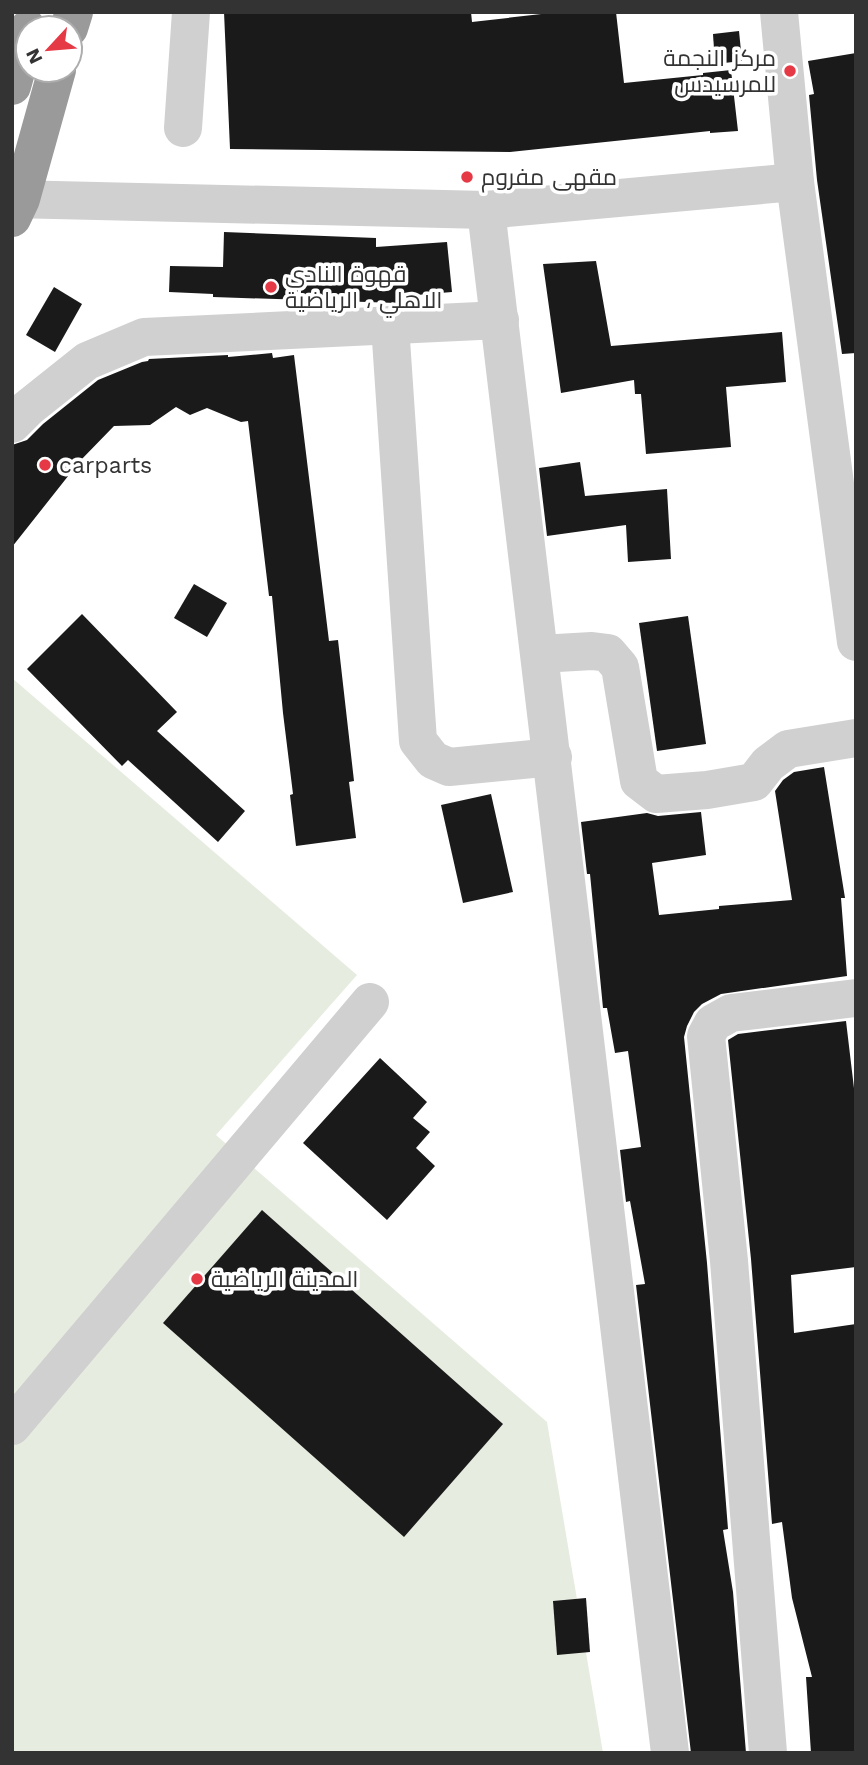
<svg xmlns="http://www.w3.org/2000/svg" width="868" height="1765" viewBox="0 0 868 1765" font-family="'Work Sans',Cairo,sans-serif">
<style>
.green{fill:#e6ecdf}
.building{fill:#1a1a1a}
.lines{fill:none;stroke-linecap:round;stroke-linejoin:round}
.minor{stroke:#d0d0d0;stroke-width:38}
.highway{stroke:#9a9a9a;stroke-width:38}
.poi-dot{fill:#e63946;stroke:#fff;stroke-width:2.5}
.labels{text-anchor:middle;stroke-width:7;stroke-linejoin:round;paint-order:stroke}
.poi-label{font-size:23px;fill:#333;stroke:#fff;text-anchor:start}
</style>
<rect width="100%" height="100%" fill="#fff"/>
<path class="green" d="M12,678L357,975L216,1135L547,1422L603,1753H12Z"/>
<g class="building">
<path d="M224,12H471L472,22L559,12H616L624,83L703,75V73L731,70L738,131L710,133V131L510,152L230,149Z"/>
<path d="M739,31L742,61L715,64L713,34Z"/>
<path d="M856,53V353L842,354L817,180L809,95L814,94L808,61Z"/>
<path d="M224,232L376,238V247L447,242L452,292L405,296L406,303H397L213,297V294L169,292L170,266L223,267Z"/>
<path d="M596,261L611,346L782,332L786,382L726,387L731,447L646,454L641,394H635L634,380L561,393L543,264Z"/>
<path d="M54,287L82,304L55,352L26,335Z"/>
<path d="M272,353L273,358L294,355L329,641L338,640L354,781L349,782L356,838L296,846L290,795L293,794L283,713L272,596H269L248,421L241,422L207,408L190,415L176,407L150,425L114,426L80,461L12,547V445L27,440L43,424L98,380L142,362L148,361L149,359L228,355V357Z"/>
<path d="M580,462L585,496L667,489L671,559L628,562L626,525L547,536L539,468Z"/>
<path d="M194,584L227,603L207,637L174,618Z"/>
<path d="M82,614L177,712L157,731L245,811L218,842L128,760L122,766L27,669Z"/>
<path d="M688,616L706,744L657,751L639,623Z"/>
<path d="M824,767L845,898H841L847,976L721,994L702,1004L694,1012L687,1026L684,1037L707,1263L728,1529L723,1530L733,1592L746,1753H691L636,1285L645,1284L630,1201L626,1202L620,1150L641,1147L628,1051L615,1053L607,1008H603L590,874H587L581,822L647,813L658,816L701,812L706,855L652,863L659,915L719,909V906L792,900L775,791L783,780L794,772Z"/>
<path d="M491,794L513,892L463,903L441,805Z"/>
<path d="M846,1021L856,1105V1267L791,1275L794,1333L856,1324V1753H811L806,1677H812L792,1598L782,1522L772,1524L751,1259L728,1040L738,1034Z"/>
<path d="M380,1058L427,1102L413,1118L430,1132L416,1148L435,1166L387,1220L303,1143Z"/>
<path d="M262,1210L503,1424L404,1537L163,1323Z"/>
<path d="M586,1598L590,1652L557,1655L553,1601Z"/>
</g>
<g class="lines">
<g class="minor">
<path d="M779,12L795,182L856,642"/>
<path d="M183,128L191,12"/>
<path d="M12,199L486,210L795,182"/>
<path d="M486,210L670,1753"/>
<path d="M390,325L418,741L433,760L449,767L553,757"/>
<path d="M12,424L28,408L87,361L144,337L500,320"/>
<path d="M540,654L592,651L608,653L620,667L639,781L656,794L707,790L754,782L768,764L788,749L856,738"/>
<path d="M12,1426L370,1002"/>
<path d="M768,1753L729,1261L706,1036L713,1023L731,1013L856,998"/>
</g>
<g class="highway">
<path d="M69,28L74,12"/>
<path d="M12,86L28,29"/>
<path d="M12,218L21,199L57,70"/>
</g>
</g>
<g class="poi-dot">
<circle cx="790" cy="71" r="7"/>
<circle cx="467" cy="177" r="7"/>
<circle cx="271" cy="287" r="7"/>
<circle cx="45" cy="465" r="7"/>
<circle cx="197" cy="1279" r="7"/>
</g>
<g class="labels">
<g class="poi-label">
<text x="776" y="66" text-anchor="end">مركز النجمة<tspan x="776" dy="26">للمرسيدس</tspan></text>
<text x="481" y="185">مقهى مفروم</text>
<text x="285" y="282">قهوة النادي<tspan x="285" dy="26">الاهلي ، الرياضية</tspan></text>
<text x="59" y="473">carparts</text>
<text x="211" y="1287">المدينة الرياضية</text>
</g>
</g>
<rect width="868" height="1765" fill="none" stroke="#333333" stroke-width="28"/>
<g transform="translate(49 49) rotate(244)"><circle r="33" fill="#ffffff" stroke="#adadad" stroke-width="2"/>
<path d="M0-5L12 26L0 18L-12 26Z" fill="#e63946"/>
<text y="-10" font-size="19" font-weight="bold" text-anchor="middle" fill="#333333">N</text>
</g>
</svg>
